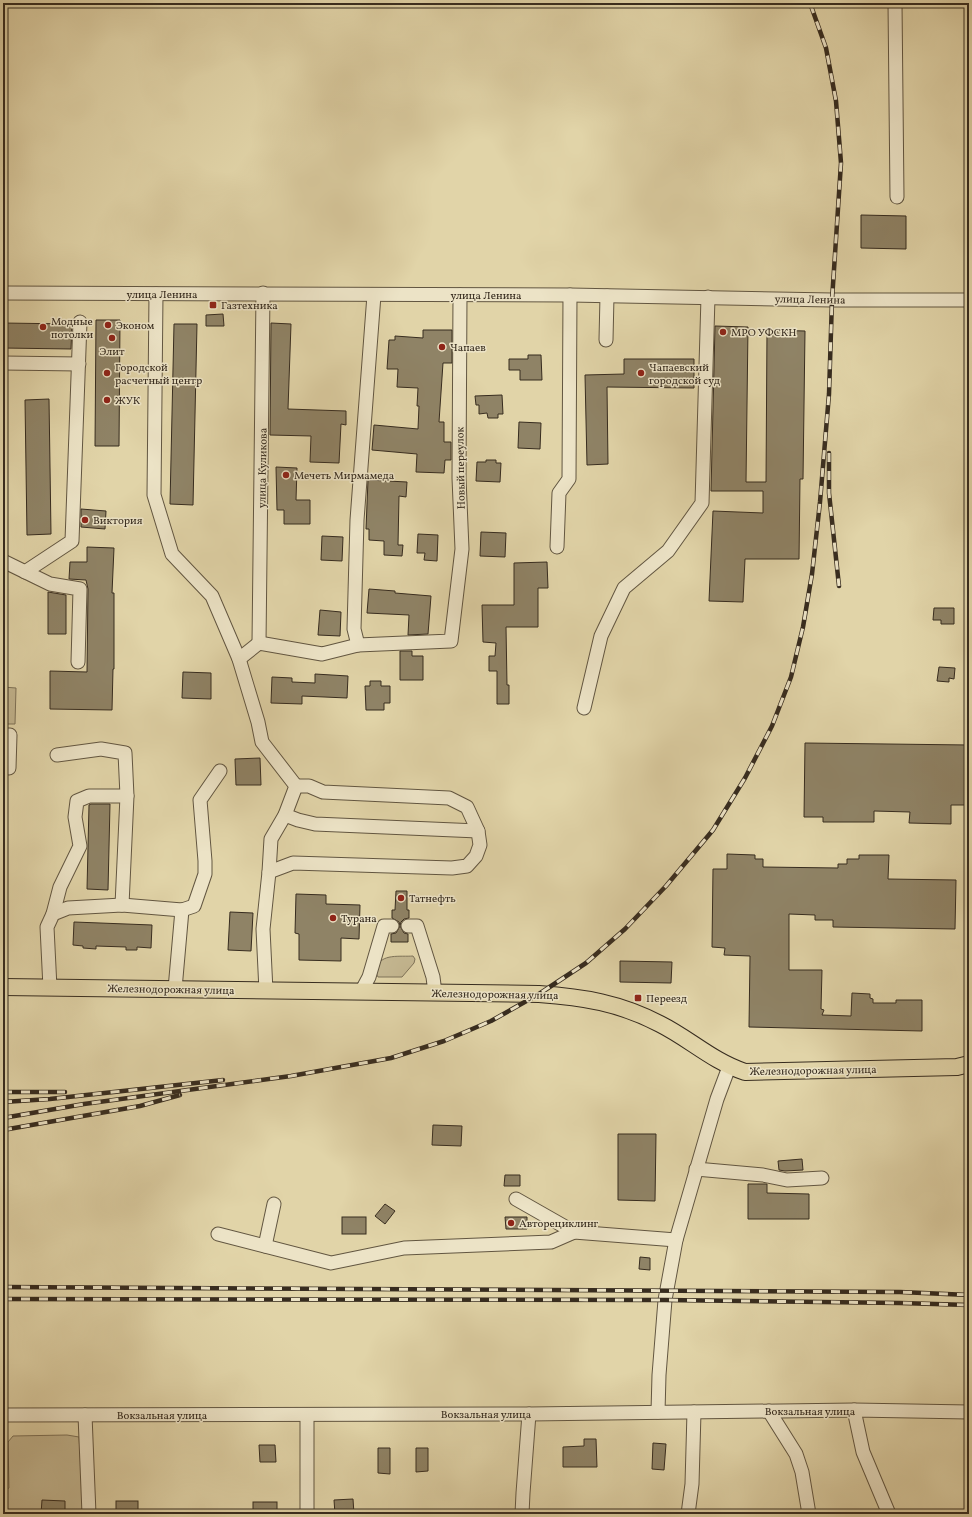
<svg xmlns="http://www.w3.org/2000/svg" width="972" height="1517" viewBox="0 0 972 1517" font-family="Vollkorn,serif">
<style>
.green{fill:#c4b791;stroke:#7e7258}
.building{fill:#8f8366;stroke:#372c1f}
.lines{fill:none;stroke-linecap:round;stroke-linejoin:round}
.minor-casing{stroke:#625641;stroke-width:15}
.major-casing{stroke:#372c1f;stroke-width:18}
.minor{stroke:#ece3c6;stroke-width:13}
.major{stroke:#e1d4a8;stroke-width:16}
.rail-casing{stroke:#372c1f;stroke-width:4.5}
.rail{stroke:#ece3c6;stroke-width:3;stroke-dasharray:9;stroke-linecap:butt}
.poi-dot{fill:#8f2418;stroke:#ece3c6;stroke-width:1.5}
.labels{text-anchor:middle;stroke-width:3;stroke-linejoin:round;paint-order:stroke}
.street-label{font-size:11px;fill:#372c1f;stroke:#ece3c6}
.poi-label{font-size:11px;fill:#372c1f;stroke:#ece3c6;text-anchor:start}
</style>
<rect width="100%" height="100%" fill="#e1d4a8"/>
<filter id="stains"><feTurbulence type="fractalNoise" baseFrequency=".005" numOctaves="4"/><feColorMatrix values="0 0 0 0 .2 0 0 0 0 .09 0 0 0 0 .02 0 0 0 .5 -.17"/></filter>
<radialGradient id="worn" r=".72"><stop offset=".6" stop-color="#630" stop-opacity="0"/><stop offset="1" stop-color="#630" stop-opacity=".3"/></radialGradient>
<g class="green">
<path d="M3,687L16,688L15,724H3Z"/>
<path d="M413,956L415,959L414,963L402,977H378C376,974 376,972 377,968C380,953 401,957 413,956Z"/>
<path d="M67,1435L79,1437L84,1514H3V1491L9,1488L8,1442L13,1436Z"/>
</g>
<g class="building">
<path d="M861,215L906,216V249L861,248Z"/>
<path d="M223,314L224,326H206V315Z"/>
<path d="M96,320H120L119,446H95Z"/>
<path d="M3,323L72,324L71,349L3,348Z"/>
<path d="M271,323L291,324L288,409L346,411V425L341,424L339,463L310,462L311,436L270,435Z"/>
<path d="M174,324H197L193,505L170,504Z"/>
<path d="M715,326L748,327L746,482H766L767,330L805,331L803,479H800L799,559H745L743,602L709,601L713,511L763,513V491H711Z"/>
<path d="M423,330H452V363H443L439,422H444V442H451V460H445L444,473L416,472L417,454L372,450L374,425L418,429L419,406H417L418,388L397,387L398,369H387L389,340H395V336L423,338Z"/>
<path d="M528,355H541L542,380H520V370H509V359H528Z"/>
<path d="M624,359H694V388L607,387L608,464L587,465L585,375L624,374Z"/>
<path d="M502,395L503,414H498V418H488L487,413L479,414V405H476L475,396Z"/>
<path d="M49,399L51,534L27,535L25,400Z"/>
<path d="M519,422L541,423L540,449L518,448Z"/>
<path d="M486,460H496V463H501L500,482L476,481L477,462H486Z"/>
<path d="M276,467L297,468L296,500H310V524H284V510H277Z"/>
<path d="M368,480L407,482L406,497L399,496L398,545H403L402,556L384,555V541L369,540V529H366Z"/>
<path d="M81,509L106,511L105,529L81,527Z"/>
<path d="M481,532L506,533L505,557L480,556Z"/>
<path d="M418,534L438,535L437,561L424,560L425,553H417Z"/>
<path d="M322,536L343,537L342,561L321,560Z"/>
<path d="M87,547L114,548L112,593H114V669H113L112,710L50,709V671L87,672L88,589L86,580L69,579L70,562H87Z"/>
<path d="M547,562L548,588H538V627H506L507,685H509V704H497V671H489V656H495L496,643L483,642L482,605H514V563Z"/>
<path d="M369,589L395,591V593L431,596L428,634L408,635L409,615L367,613Z"/>
<path d="M48,592L66,595V634H48Z"/>
<path d="M934,608H954V624H941V620H933Z"/>
<path d="M320,610L341,612L340,636L318,635Z"/>
<path d="M400,651H412V656H423V680H400Z"/>
<path d="M939,667L955,668L954,679L949,678V682L937,681Z"/>
<path d="M183,672L211,673V699L182,698Z"/>
<path d="M315,674L348,676L347,698L302,696V704L271,703L272,677L292,678V682L315,683Z"/>
<path d="M370,681H381V686H390V703H384V710H366L365,686H370Z"/>
<path d="M805,743L969,745V805H951V824L909,823L910,812L874,811V822H823V817H804Z"/>
<path d="M260,758L261,785H236L235,759Z"/>
<path d="M91,804H110L108,890L87,889L89,805Z"/>
<path d="M727,854L755,855V859H763V867L838,868V864H847V859H859V855H889L888,879L956,880L955,929L833,927V920H815V915L789,914V970H822L821,1009L824,1010L822,1015L851,1016L852,993L870,994V998L873,999V1003H896V1000H922V1031L749,1027L750,956L724,955L725,948L712,947L713,869H727Z"/>
<path d="M396,891H407V910H409V918L404,919L401,922L400,926L404,933L408,934V942H391V934L396,933L400,926L399,922L392,918V910H395Z"/>
<path d="M296,894L326,895V904L360,905L359,939L341,938V961L299,960V934L295,933Z"/>
<path d="M230,912L253,913L251,951L228,950Z"/>
<path d="M74,922L152,925L151,948L137,947V950H126V947L96,946V949L83,948V946L73,945Z"/>
<path d="M620,961L672,962L671,983L620,982Z"/>
<path d="M433,1125L462,1126L461,1146L432,1145Z"/>
<path d="M618,1134H656L655,1201L618,1200Z"/>
<path d="M802,1159L803,1170L785,1171L779,1170L778,1161Z"/>
<path d="M505,1175H520V1186H504Z"/>
<path d="M748,1184H767V1193L809,1194V1219H748Z"/>
<path d="M385,1204L395,1211L385,1224L375,1216Z"/>
<rect x="342" y="1217" width="24" height="17"/>
<path d="M505,1217H527V1229H506Z"/>
<path d="M640,1257L650,1258V1270L639,1269Z"/>
<path d="M584,1439H596L597,1467H563V1447L584,1446Z"/>
<path d="M653,1443L666,1444L664,1470L652,1469Z"/>
<path d="M259,1445H275L276,1462H260Z"/>
<path d="M378,1448H390V1474L378,1473Z"/>
<path d="M416,1448H428V1471L416,1472Z"/>
<path d="M353,1499L354,1514H335L334,1500Z"/>
<path d="M42,1500L65,1501V1514H41Z"/>
<rect x="116" y="1501" width="22" height="13"/>
<rect x="253" y="1502" width="24" height="12"/>
</g>
<g class="lines">
<g class="minor-casing">
<g id="minor">
<path d="M895,3L897,197"/>
<path d="M3,293L570,295L832,300H969"/>
<path d="M156,294L154,495L172,554L212,596L239,659L258,722L262,742L296,786L285,815L271,839L269,872L263,929L266,991"/>
<path d="M606,340L607,296"/>
<path d="M3,363L79,364"/>
<path d="M557,547L559,493L569,479L570,295"/>
<path d="M3,561L50,584L80,589L78,662"/>
<path d="M25,572L72,541L80,322"/>
<path d="M259,643L263,293"/>
<path d="M358,645L354,629L357,520L374,295"/>
<path d="M239,659L259,643L322,654L358,645L451,641L462,549L459,478L460,295"/>
<path d="M584,708L601,636L624,588L668,551L702,503L708,297"/>
<path d="M3,735H10L9,768"/>
<path d="M57,755L101,749L125,753L127,796L122,905"/>
<path d="M285,815L298,820L315,824L478,831"/>
<path d="M269,872L293,863L452,868L467,866L476,856L480,845L478,831L467,807L449,798L323,792L309,786H296"/>
<path d="M182,910L194,906L205,874V861L200,800L220,771"/>
<path d="M53,914L60,887L80,846L75,817L77,801L89,796H127"/>
<path d="M408,926H417L433,977L435,993"/>
<path d="M50,988L47,927L53,914L68,908L122,905L182,910L175,989"/>
<path d="M361,992L369,977L384,926H392"/>
<path d="M696,1169L763,1175L787,1180L822,1178"/>
<path d="M516,1199L574,1232L676,1240"/>
<path d="M218,1234L331,1263L404,1248L551,1242L574,1232"/>
<path d="M265,1246L274,1204"/>
<path d="M854,1410L863,1452L889,1514"/>
<path d="M769,1411L796,1454L802,1472L809,1514"/>
<path d="M658,1412L659,1375L665,1300L676,1240L717,1099L729,1067"/>
<path d="M3,1415L529,1414L854,1410L969,1412"/>
<path d="M85,1415L89,1514"/>
<path d="M307,1514V1415"/>
<path d="M522,1514L523,1493L529,1414"/>
<path d="M688,1514L692,1484L694,1412"/>
</g>
</g>
<g class="major-casing">
<path id="major" d="M3,987L539,994C583,997 620,1003 660,1024C690,1039 712,1061 745,1072L957,1067L969,1064"/>
</g>
<use href="#minor" class="minor"/>
<use href="#major" class="major"/>
<g class="rail-casing">
<g id="rail">
<path d="M829,453V493L839,586"/>
<path d="M3,1092H65"/>
<path d="M3,1102L50,1099L223,1080"/>
<path d="M3,1118L84,1104L291,1076L391,1058L444,1041L491,1021L539,994L586,963L625,929L666,886L713,830L745,778L772,726L791,677L803,627L812,574L820,502L829,394L832,300L841,163L836,101L826,48L810,3"/>
<path d="M3,1130L140,1106L180,1095"/>
<path d="M3,1287L900,1292L969,1295"/>
<path d="M3,1299L665,1300L900,1303L969,1305"/>
</g>
</g>
<use href="#rail" class="rail"/>
</g>
<g class="poi-dot">
<rect x="209" y="301" width="8" height="8" rx="2"/>
<circle cx="108" cy="325" r="4"/>
<circle cx="43" cy="327" r="4"/>
<circle cx="723" cy="332" r="4"/>
<circle cx="112" cy="338" r="4"/>
<circle cx="442" cy="347" r="4"/>
<circle cx="107" cy="373" r="4"/>
<circle cx="641" cy="373" r="4"/>
<circle cx="107" cy="400" r="4"/>
<circle cx="286" cy="475" r="4"/>
<circle cx="85" cy="520" r="4"/>
<circle cx="401" cy="898" r="4"/>
<circle cx="333" cy="918" r="4"/>
<rect x="634" y="994" width="8" height="8" rx="2"/>
<circle cx="511" cy="1223" r="4"/>
</g>
<g class="labels">
<g class="street-label">
<text x="162" y="298">улица Ленина</text>
<text x="486" y="299">улица Ленина</text>
<text transform="translate(810 299) rotate(1)" y="4">улица Ленина</text>
<text transform="translate(262 468) rotate(-89)" y="4">улица Куликова</text>
<text transform="translate(460 468) rotate(-91)" y="4">Новый переулок</text>
<text transform="translate(171 989) rotate(1)" y="4">Железнодорожная улица</text>
<text transform="translate(495 994) rotate(1)" y="4">Железнодорожная улица</text>
<text transform="translate(813 1070) rotate(-1)" y="4">Железнодорожная улица</text>
<text x="810" y="1415">Вокзальная улица</text>
<text x="486" y="1418">Вокзальная улица</text>
<text x="162" y="1419">Вокзальная улица</text>
</g>
<g class="poi-label">
<text x="221" y="309">Газтехника</text>
<text x="51" y="325">Модные<tspan x="51" dy="13">потолки</tspan></text>
<text x="116" y="329">Эконом</text>
<text x="731" y="336">МРО УФСКН</text>
<text x="450" y="351">Чапаев</text>
<text x="112" y="355" text-anchor="middle">Элит</text>
<text x="115" y="371">Городской<tspan x="115" dy="13">расчетный центр</tspan></text>
<text x="649" y="371">Чапаевский<tspan x="649" dy="13">городской суд</tspan></text>
<text x="115" y="404">ЖУК</text>
<text x="294" y="479">Мечеть Мирмамеда</text>
<text x="93" y="524">Виктория</text>
<text x="409" y="902">Татнефть</text>
<text x="341" y="922">Турана</text>
<text x="646" y="1002">Переезд</text>
<text x="519" y="1227">Авторециклинг</text>
</g>
</g>
<rect width="972" height="1517" fill="none" stroke="#e1d4a8" stroke-width="16"/>
<rect x="4" y="4" width="964" height="1509" fill="none" stroke="#372c1f" stroke-width="2"/>
<rect x="8" y="8" width="956" height="1501" fill="none" stroke="#372c1f"/>
<rect width="100%" height="100%" filter="url(#stains)"/>
<rect width="100%" height="100%" fill="url(#worn)"/>
</svg>
